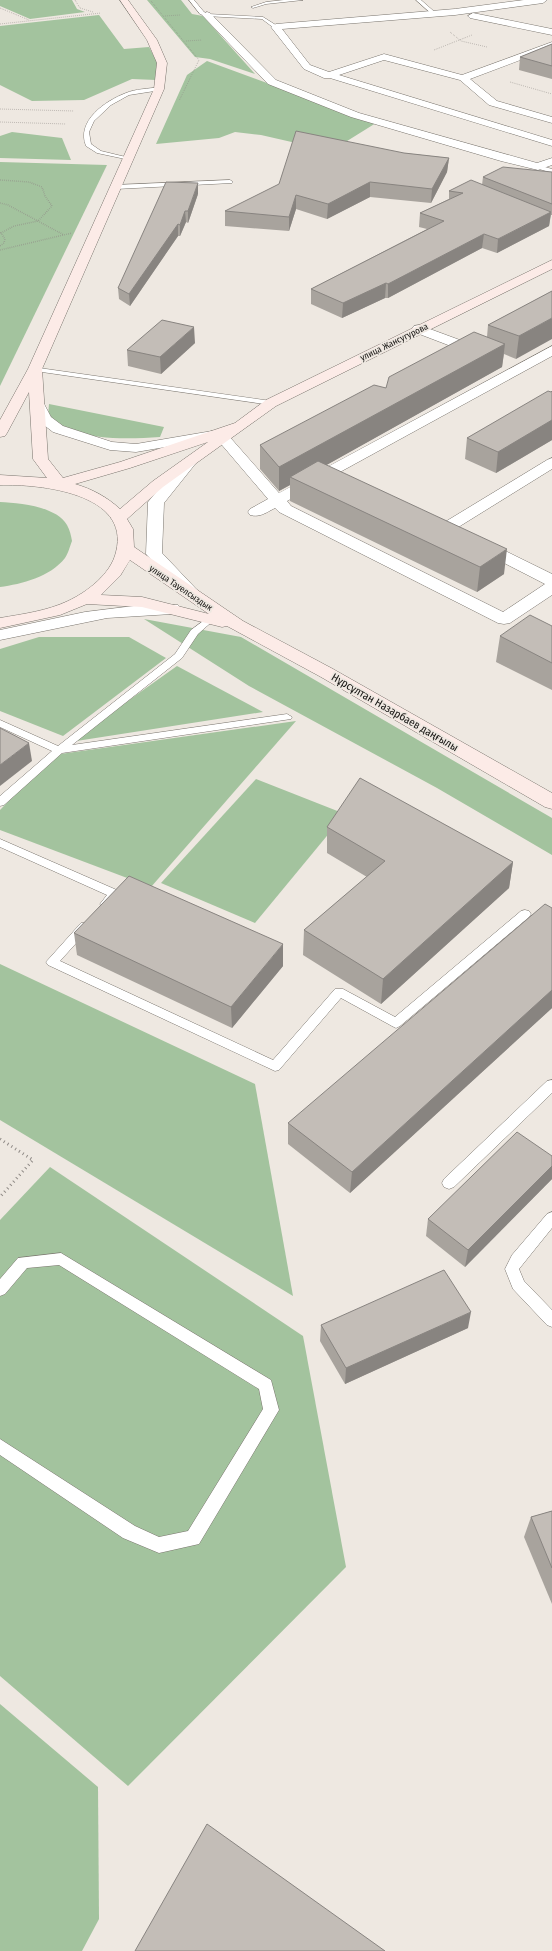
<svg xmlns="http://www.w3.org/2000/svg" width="552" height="1951" viewBox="0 0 552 1951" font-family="'Fira Sans Condensed',sans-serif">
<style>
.green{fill:#a3c39e}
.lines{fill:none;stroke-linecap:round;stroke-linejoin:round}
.service-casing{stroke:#7a756e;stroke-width:1}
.minor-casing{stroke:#7a756e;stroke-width:1}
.tertiary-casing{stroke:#7a756e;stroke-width:1}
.secondary-casing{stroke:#7a756e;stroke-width:1}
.path-far2{stroke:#908b87;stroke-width:1;stroke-dasharray:0.5 1.5;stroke-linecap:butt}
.path-far1{stroke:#908b87;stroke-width:1.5;stroke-dasharray:0.5 1.5;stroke-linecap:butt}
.path{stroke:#908b87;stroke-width:3;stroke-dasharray:1 3.5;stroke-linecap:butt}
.service{fill:#fff;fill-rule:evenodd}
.minor{fill:#fff;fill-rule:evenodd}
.tertiary{fill:#fff;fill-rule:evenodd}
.secondary{fill:#fcebe7;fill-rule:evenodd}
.wall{fill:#a8a39d}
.shaded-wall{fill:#888480}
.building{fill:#c3bdb7;stroke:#888480}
.labels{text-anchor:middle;stroke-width:3.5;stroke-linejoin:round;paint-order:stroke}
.far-street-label{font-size:9px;fill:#151311;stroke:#eee8e1}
.street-label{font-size:11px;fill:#151311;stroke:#eee8e1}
</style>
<rect width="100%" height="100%" fill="#eee8e1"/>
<g class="green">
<path d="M0,0H72L77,9L85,12L30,19L0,6Z"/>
<path d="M147,0H181L192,14L203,16L255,74L210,59L195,57Z"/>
<path d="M99,15L124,49L149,47L157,62L156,80L132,79L84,100L32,101L0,85V26Z"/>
<path d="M207,61L376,123L331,151L261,135L235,132L219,138L156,144L187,75Z"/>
<path d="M12,132L62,138L71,160L0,158V136Z"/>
<path d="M0,162L107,165L0,386Z"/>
<path d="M49,404L164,427L160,437C131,439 100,440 72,431C64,428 55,421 48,416Z"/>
<path d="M0,502C19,503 56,506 67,525C70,530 71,536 72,541C70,546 68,554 65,558C50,577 22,584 0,587Z"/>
<path d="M144,619L241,637L552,818V855L437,788L249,686Z"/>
<path d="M39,637H129L166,658L63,736L0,711V649Z"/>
<path d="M177,666L263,712L70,742Z"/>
<path d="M296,721L151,887L0,830V810L53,755Z"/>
<path d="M256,779L345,814L255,923L161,883Z"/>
<path d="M0,964L255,1084L293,1296L0,1120Z"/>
<path d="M50,1167L303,1336L346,1567L128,1786L0,1676V1220Z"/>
<path d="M0,1704L98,1787L99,1919L82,1951H0Z"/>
</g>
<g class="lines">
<g class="service-casing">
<g id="service">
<path d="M189,0H194L204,12L208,14L263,17L279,27L274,28L262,19L205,16L200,14Z"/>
<path d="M284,0H303L266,4L253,8L251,7L266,2Z"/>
<path d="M416,0H421L437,14L433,15Z"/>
<path d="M159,87L161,90L129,95L111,105L94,121L89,132L91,144L101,151L130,158V160L97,153L86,146C76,121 105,101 126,93C135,89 148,89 159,87Z"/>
<path d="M538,165L552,169V173L536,168L535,167Z"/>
<path d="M230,180L233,182L232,183L116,189L113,187L116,185Z"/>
<path d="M32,367L271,401L275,403L271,405L35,371H32Z"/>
<path d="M210,616L215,619L198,634L182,658L72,745L287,714L292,717L291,719L62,753L4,805L0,806V796L52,751L0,727V720L58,746L175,654L191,630Z"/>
<path d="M0,839L119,891L121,894L110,907H102L100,904L107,895L0,847Z"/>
<path d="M525,910L529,911L531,914L529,917L400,1026L396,1028L392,1026L341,998L279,1070L275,1071L48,965L46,962L81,923H89L91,926L89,929L60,961L273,1060L335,989H343L395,1017L521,911Z"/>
<path d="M552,1080V1093L454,1187L449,1189L444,1187L442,1183L444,1179L547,1081Z"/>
<path d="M552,1212V1228L519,1269L524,1281L552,1310V1327L547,1325L513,1289L505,1269L512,1255L547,1214Z"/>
<path d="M61,1253L271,1380L279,1410L276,1415L199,1544L159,1553L123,1538L0,1455V1439L135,1526L159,1537L188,1531L263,1409L259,1389L59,1265L27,1268L5,1294L0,1296V1279L18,1258Z"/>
</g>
</g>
<g class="minor-casing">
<g id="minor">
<path d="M524,0H547L543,3L455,15L282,29L310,65L329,72L384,54L462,75L552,42V48L470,79L497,101L552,117V123L489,105L460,80L384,60L339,75L552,140V146L330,78H324L304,69L271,27L276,24L455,9Z"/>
<path d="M207,12L210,13L276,80L359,113L537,163L552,158V165L538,170L501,161L351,117L268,84L204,17L202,15Z"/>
<path d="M473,13L552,29V35L470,18L468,16Z"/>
<path d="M419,325L487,350L489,353L487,356H477L414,332L412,329L414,326Z"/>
<path d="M552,346V356L287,501L291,506L503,612L545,584L473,547L471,544L473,541L479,539L485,541L552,574V595L510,623L504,624L498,623L279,512L275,508C267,512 260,518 250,515L248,512L250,509L268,499L216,438L218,435H228L279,493Z"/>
<path d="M552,458V469L452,531L446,533L440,531L438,528L440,525L547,460Z"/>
</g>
</g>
<g class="tertiary-casing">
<g id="tertiary">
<path d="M37,399L42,400L51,417L63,426L112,442L136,444L218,430L223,431L225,434L223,437L218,438L136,452L110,450L53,432L40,422L30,403L32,400Z"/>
<path d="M188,458L193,460L196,463L164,503L162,553L200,593L198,597L192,598L186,597L146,554L148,502L183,460Z"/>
<path d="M150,604L178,605L181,609L178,613L172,614L107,618L0,640V630L85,612Z"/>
</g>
</g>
<g class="secondary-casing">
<path id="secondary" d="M120,0H128L157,40L167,63L164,89L42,369L48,459L63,478L120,462L235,423L266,400L552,260V269L276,406L163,487L127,519L133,529L134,547L243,621L333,669L552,793V809L545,807L321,677L227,626L222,627L142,607L87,604L60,615L0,628V618C23,614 47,611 68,601C87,592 111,574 116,552C131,493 40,484 0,485V475L47,478L33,459L29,392L7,433L5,436L0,437V420L28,369L154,89L157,63L147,40ZM208,442L153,481L120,509C107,497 92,489 75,484L130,468ZM130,560L209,614L142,597L101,595L120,576Z"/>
</g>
<g class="path-far2">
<path d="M75,0L80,8L93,12"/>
<path d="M151,1L199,60L179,101"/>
<path d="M0,8L29,20"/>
<path d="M165,16L180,15"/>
<path d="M0,24L101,13"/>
<path d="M450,32L461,41L487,47"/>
<path d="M186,41L202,40"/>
<path d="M434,50L472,35"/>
<path d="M510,82L552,94"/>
<path d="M0,109L74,111"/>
<path d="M0,122L66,124"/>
</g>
<g class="path-far1">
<path d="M0,180L29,182L42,187L45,196L52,206L38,221L14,226L1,233L5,239L4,243L0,246"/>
<path d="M0,203L8,205L64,235"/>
<path d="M0,250L72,233"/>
</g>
<path class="path" d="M0,1139L33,1160L0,1197"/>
<use href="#service" class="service"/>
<use href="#minor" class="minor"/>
<use href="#tertiary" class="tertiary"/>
<use href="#secondary" class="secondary"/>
</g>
<g class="wall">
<path d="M552,44V79L519,70L520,57Z"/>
<path d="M404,153L449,158L447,172L431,203L370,197L327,219L296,209L289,231L225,226V211Z"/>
<path d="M552,172V215H551L549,226L497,253L482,248L388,298H385L342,318L311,304V289L427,229L419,227L420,213L449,199V191L482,185L483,177Z"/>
<path d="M198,194L188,223L186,222L180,236H178L130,306L119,299L118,288Z"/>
<path d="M552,291L516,359L504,354L502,367L326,465L504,574L477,592L290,501V485L279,491L260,469V445L386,388L487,337L488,325Z"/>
<path d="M195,343L161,374L128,366L127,350Z"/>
<path d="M552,391V440L496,473L465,459L467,438Z"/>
<path d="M552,626V690L496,662L500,636Z"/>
<path d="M327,827L513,862L509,888L381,1004L303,955L304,930L367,877L327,853Z"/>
<path d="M552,908V1008L350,1193L288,1144V1123Z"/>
<path d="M74,933L283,966L232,1028L77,955Z"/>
<path d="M552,1156V1179L465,1267L426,1236L428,1219Z"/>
<path d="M321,1325L468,1328L345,1384L320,1341Z"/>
<path d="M552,1511V1604L524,1537L531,1517Z"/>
</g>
<g class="shaded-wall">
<path d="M449,158L447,172L431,203L432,189Z"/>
<path d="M370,182V197L327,219L328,204Z"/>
<path d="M198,183V194L188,223V211Z"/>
<path d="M296,195V209L289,231V217Z"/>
<path d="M185,211L186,222L180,236V225Z"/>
<path d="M551,212L549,226L497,253L498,239Z"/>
<path d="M178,224V236L130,306L129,294Z"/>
<path d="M484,234L482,248L388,298V284Z"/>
<path d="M386,283L385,298L342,318L343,303Z"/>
<path d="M552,318V339L516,359L519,336Z"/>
<path d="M194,327L195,343L161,374L160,357Z"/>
<path d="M505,344L502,367L298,481L290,477V485L279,491V467Z"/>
<path d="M552,420V440L496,473L498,452Z"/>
<path d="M507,549L504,574L477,592L480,567Z"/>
<path d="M29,743L32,761L0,786V765Z"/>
<path d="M513,862L509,888L381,1004L383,979Z"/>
<path d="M283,944V966L232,1028L231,1007Z"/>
<path d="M552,990V1008L350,1193L352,1172Z"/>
<path d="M552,1166V1179L465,1267L468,1250Z"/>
<path d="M471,1312L468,1328L345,1384L346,1368Z"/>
</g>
<g class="building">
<path d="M552,44V66L520,57Z"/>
<path d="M296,131L404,153L449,158L432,189L370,182L328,204L296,195L289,217L225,211L279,184Z"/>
<path d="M503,167L552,172V204L483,177Z"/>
<path d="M471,180L551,212L498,239L484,234L388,284L386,283L343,303L311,289L444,221L420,213L463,193L449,191Z"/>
<path d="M166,182L198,183L188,211H185L180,225L178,224L129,294L118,288Z"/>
<path d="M552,291V318L519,336L488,325Z"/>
<path d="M162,320L194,327L160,357L127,350Z"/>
<path d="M474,332L505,344L279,467L260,445L374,385L386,388L389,377Z"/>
<path d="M548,391L551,392L552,391V420L498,452L467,438Z"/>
<path d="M318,461L507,549L480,567L290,477Z"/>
<path d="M530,615L552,626V663L500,636Z"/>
<path d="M0,728L29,743L0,765Z"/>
<path d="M360,778L513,862L383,979L304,930L385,861L327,827Z"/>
<path d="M129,876L283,944L231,1007L74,933Z"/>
<path d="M545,904L552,908V990L352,1172L288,1123Z"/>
<path d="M517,1132L552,1156V1166L468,1250L428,1219Z"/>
<path d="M444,1270L471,1312L346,1368L321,1325Z"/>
<path d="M552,1511V1568L531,1517Z"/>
<path d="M207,1824L385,1951H135Z"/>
</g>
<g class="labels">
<g class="far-street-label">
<text transform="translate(394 342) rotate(-26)" y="3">улица Жансугурова</text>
<text transform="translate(181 588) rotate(34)" y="3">улица Тауелсыздык</text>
</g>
<g class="street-label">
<text transform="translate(395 712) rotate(30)" y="4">Нұрсұлтан Назарбаев даңғылы</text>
</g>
</g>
</svg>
